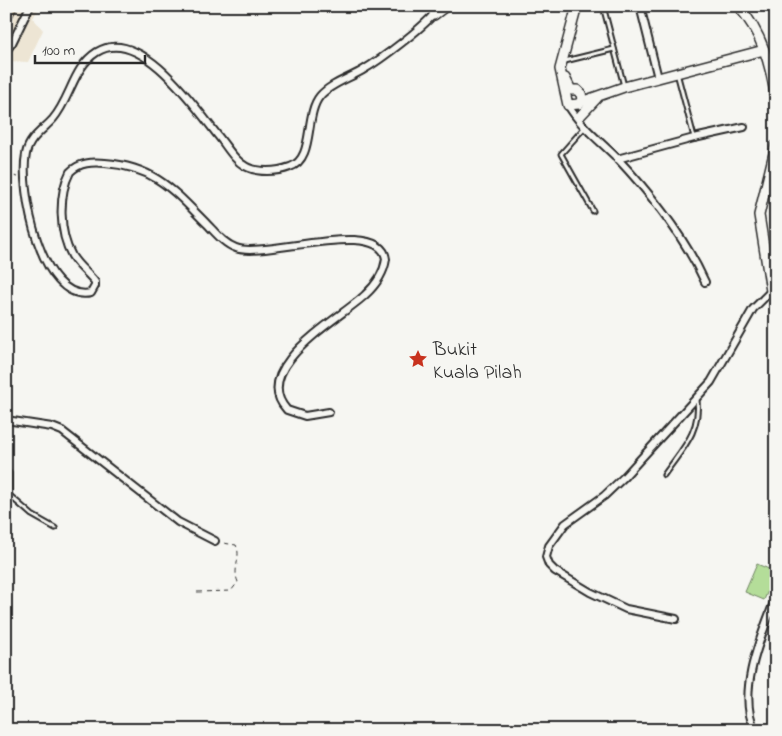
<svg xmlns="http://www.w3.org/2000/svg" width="782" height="736" viewBox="0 0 782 736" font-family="'Indie Flower',sans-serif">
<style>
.built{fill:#ede5d4}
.green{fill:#b4dd99;stroke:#708462}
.building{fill:#d7bd8d;stroke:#2b2b2b}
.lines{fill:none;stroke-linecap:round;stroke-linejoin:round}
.lane-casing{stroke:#2b2b2b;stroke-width:7}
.street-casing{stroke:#2b2b2b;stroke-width:10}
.secondary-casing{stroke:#2b2b2b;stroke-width:12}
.path{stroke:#2b2b2b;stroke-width:1;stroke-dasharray:5 4;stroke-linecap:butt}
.lane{stroke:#f6f6f2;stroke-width:3}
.street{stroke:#f6f6f2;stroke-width:6}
.secondary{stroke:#f6f6f2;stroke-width:9}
.labels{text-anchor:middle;stroke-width:4;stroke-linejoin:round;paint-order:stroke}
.poi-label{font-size:20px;fill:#2b2b2b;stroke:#f6f6f2;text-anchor:start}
</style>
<rect width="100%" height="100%" fill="#f6f6f2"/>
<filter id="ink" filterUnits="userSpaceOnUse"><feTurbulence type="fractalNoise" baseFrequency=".02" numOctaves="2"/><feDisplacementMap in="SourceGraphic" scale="10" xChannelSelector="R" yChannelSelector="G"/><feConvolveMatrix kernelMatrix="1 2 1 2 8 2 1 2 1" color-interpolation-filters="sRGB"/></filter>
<g filter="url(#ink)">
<path class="built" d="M6,6H40L33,18L43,30L28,62L6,61Z"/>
<path class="green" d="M757,564L776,572L764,600L745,592Z"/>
<path class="building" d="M6,6H18L6,30Z"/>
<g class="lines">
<g class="lane-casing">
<g id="lane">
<path d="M603,6L624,86"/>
<path d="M565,61L614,49"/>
<path d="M677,73L694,137"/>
<path d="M584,128L561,154L593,211"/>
<path d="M6,469L9,473V495L32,515L55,528"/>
<path d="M664,475C682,449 701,432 697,399"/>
</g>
</g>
<g class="street-casing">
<g id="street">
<path d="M640,6L658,78"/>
<path d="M6,51L12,43L30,6"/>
<path d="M568,105C580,126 600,141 617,158C650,193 685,238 705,282"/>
<path d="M617,159L694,138L744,127"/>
<path d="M329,412L305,416L287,410C248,368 341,318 365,295C376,285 384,273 386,259C381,217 263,259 236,248C224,244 215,232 207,224C173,190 155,167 105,163C92,162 80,162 70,172C58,195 59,233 72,256C78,266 88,273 95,282V286L91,293C41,304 19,188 26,154C29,138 43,130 53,119C71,98 73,67 97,52C140,25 197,109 219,137C227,147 234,160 245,166C257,173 277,172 290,167C315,159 304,115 320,96C330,84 350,78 363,70C382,59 421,29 435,13"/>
<path d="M6,420L52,427L62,431L178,522L215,541"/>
<path d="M676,619L626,609L590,592L555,571L549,565L546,557L549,546L565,524L604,496L624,477L711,382L753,309L771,291"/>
<path d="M755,730C736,691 762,634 776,597"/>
</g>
</g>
<g class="secondary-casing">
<g id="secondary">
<path d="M577,6L560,69L568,105L579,104L582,99L581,94"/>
<path d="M738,6C762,32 771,66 776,100"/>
<path d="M434,15L446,6"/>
<path d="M565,78L571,90H577L581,94"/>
<path d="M581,102L624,87L764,50"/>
<path d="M581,115L597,98"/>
<path d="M776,145L759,215L771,291L776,300"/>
</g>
</g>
<g class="path">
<path d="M6,174L18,177"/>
<path d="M197,592L231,591L238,582C232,569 242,557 236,545L223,543"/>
</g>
<use href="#lane" class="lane"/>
<use href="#street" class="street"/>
<use href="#secondary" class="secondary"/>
</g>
</g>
<defs>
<g id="sight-bare" transform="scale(1.5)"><path d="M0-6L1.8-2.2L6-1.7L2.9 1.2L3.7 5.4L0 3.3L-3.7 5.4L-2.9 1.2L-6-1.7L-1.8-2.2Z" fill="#c8321e" stroke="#f6f6f2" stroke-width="2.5" paint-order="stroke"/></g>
</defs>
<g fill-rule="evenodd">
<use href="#sight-bare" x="418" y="359"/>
</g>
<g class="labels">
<g class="poi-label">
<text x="433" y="355">Bukit<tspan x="433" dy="23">Kuala Pilah</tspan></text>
</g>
</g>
<rect width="782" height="736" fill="none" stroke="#f6f6f2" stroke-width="25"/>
<rect x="12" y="12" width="757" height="711" fill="none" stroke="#2b2b2b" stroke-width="2" filter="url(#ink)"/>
<path d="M35 55v8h110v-8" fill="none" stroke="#2b2b2b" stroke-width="2.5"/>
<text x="42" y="55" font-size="15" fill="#2b2b2b" stroke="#f6f6f2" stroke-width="4" paint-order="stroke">100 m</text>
</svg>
